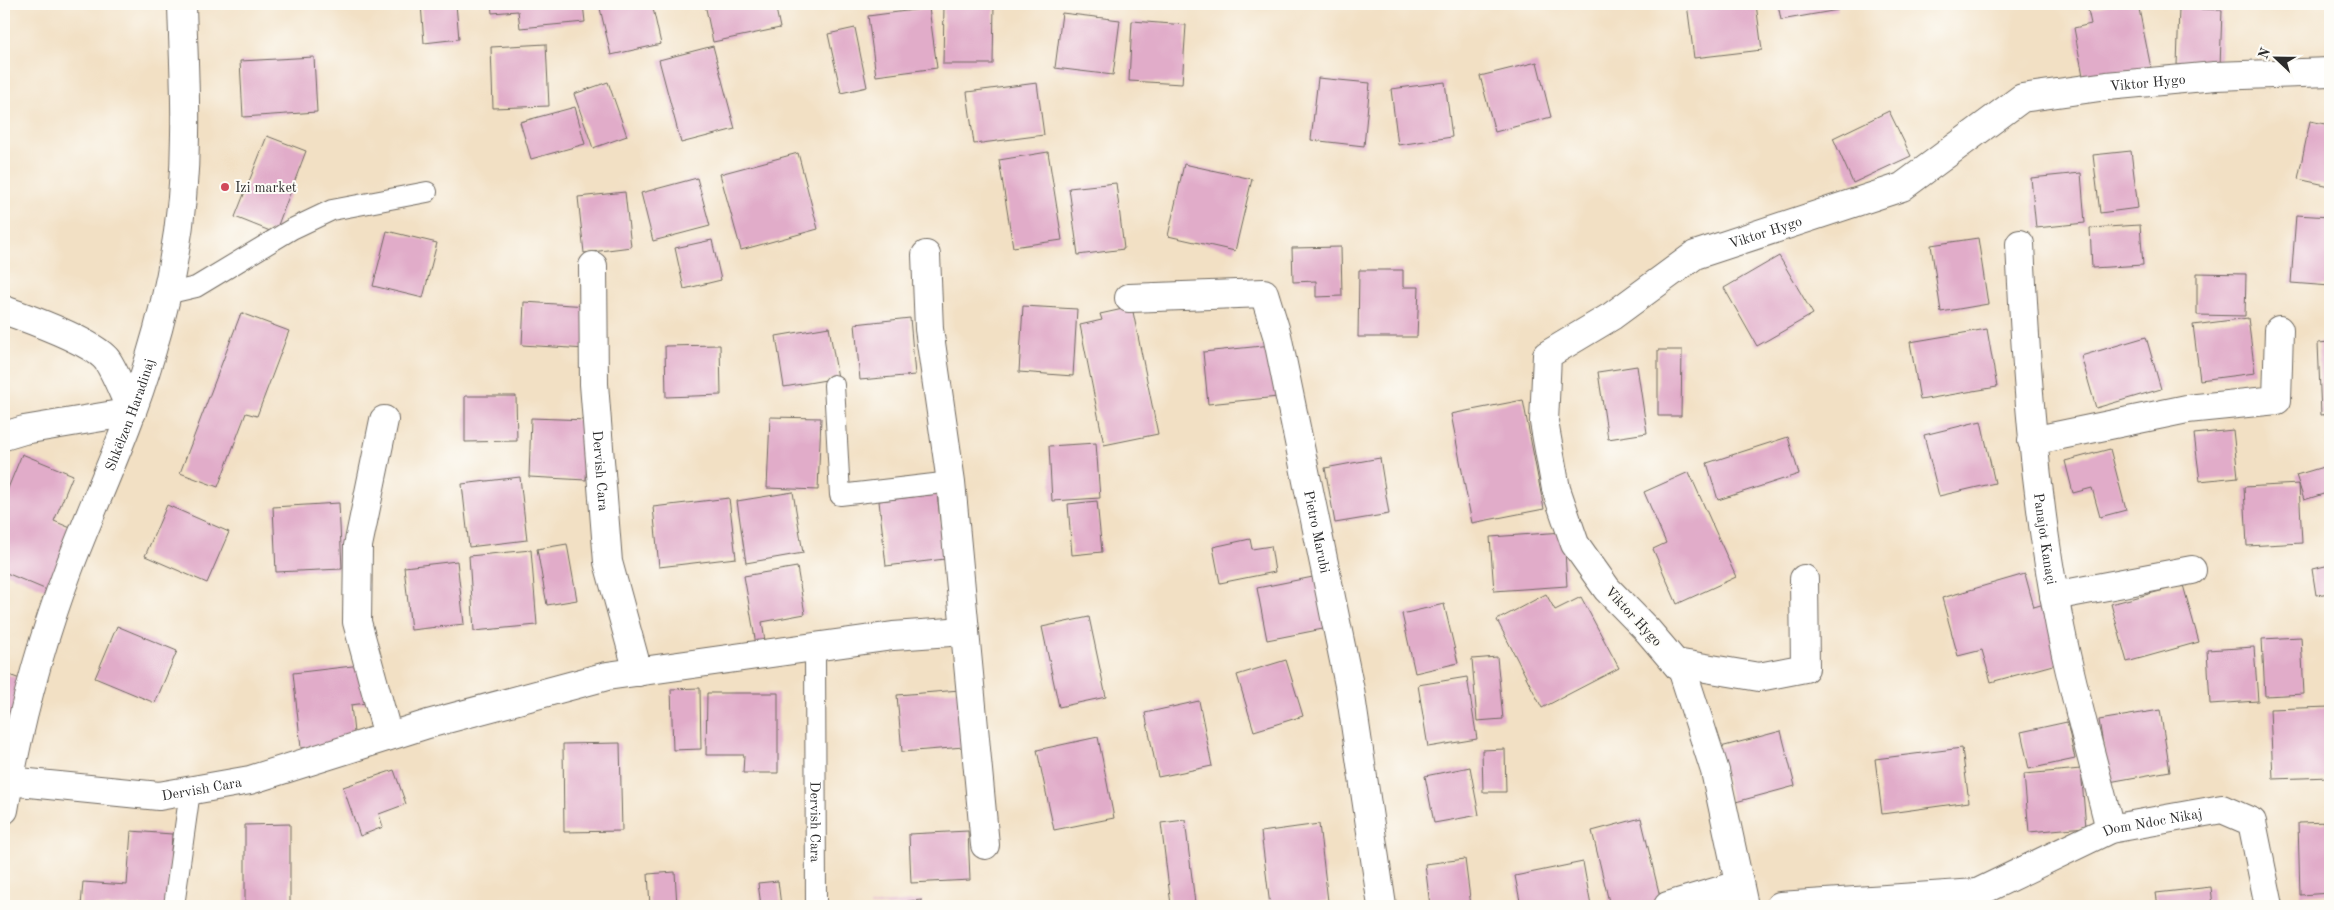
<svg xmlns="http://www.w3.org/2000/svg" width="2334" height="910" viewBox="0 0 2334 910" font-family="'Old Standard TT',serif">
<style>
.building{fill:#e1acc9}
.lines{fill:none;stroke-linecap:round;stroke-linejoin:round}
.lane-casing{stroke:#716a61;stroke-width:22}
.street-casing{stroke:#716a61;stroke-width:30}
.secondary-casing{stroke:#716a61;stroke-width:30}
.lane{stroke:#fff;stroke-width:20}
.street{stroke:#fff;stroke-width:28}
.secondary{stroke:#fff;stroke-width:28}
.poi-dot{fill:#d1495b;stroke:#fdfcf7;stroke-width:2}
.labels{text-anchor:middle;stroke-width:4;stroke-linejoin:round;paint-order:stroke}
.street-label{font-size:14px;fill:#2b2b2b;stroke:#fdfcf7}
.poi-label{font-size:14px;fill:#2b2b2b;stroke:#fdfcf7;text-anchor:start}
</style>
<rect width="100%" height="100%" fill="#fdfcf7"/>
<filter id="ink" filterUnits="userSpaceOnUse"><feTurbulence type="fractalNoise" baseFrequency=".02" numOctaves="2"/><feDisplacementMap in="SourceGraphic" scale="10" xChannelSelector="R" yChannelSelector="G"/><feConvolveMatrix kernelMatrix="1 2 1 2 8 2 1 2 1" color-interpolation-filters="sRGB"/></filter>
<filter id="wash" filterUnits="userSpaceOnUse"><feTurbulence type="fractalNoise" baseFrequency=".0096" numOctaves="4" result="noise"/><feDisplacementMap in="SourceGraphic" scale="20" xChannelSelector="R" yChannelSelector="G"/><feGaussianBlur stdDeviation="1.12" result="paint"/><feColorMatrix in="noise" values="0 0 0 0 0 0 0 0 0 0 0 0 0 0 0 0 0 1.4 0 .05"/><feComposite in="paint" operator="in"/></filter>
<g filter="url(#wash)">
<rect width="100%" height="100%" fill="#f2e0c4"/>
<g id="blocks">
<g class="building">
<path d="M421,4H456L459,39L424,43Z"/>
<path d="M491,4H583L585,22L520,28L518,11L492,13Z"/>
<path d="M599,4H652L661,44L611,55Z"/>
<path d="M705,4H775L780,28L713,42Z"/>
<path d="M944,4H994L993,64H943Z"/>
<path d="M1687,4H1756L1762,50L1694,58Z"/>
<path d="M1778,4H1836L1838,10L1781,20Z"/>
<path d="M2118,4H2138L2151,68L2084,81L2074,28L2091,24L2088,10Z"/>
<path d="M929,8L937,68L876,76L868,16Z"/>
<path d="M2179,8L2222,10L2220,67L2177,65Z"/>
<path d="M1062,13L1120,20L1113,75L1055,68Z"/>
<path d="M1132,21L1186,25L1182,84L1129,81Z"/>
<path d="M855,28L867,87L841,93L828,34Z"/>
<path d="M546,44L549,106L493,108L491,47Z"/>
<path d="M713,46L735,129L681,143L659,60Z"/>
<path d="M314,57L317,112L243,117L240,61Z"/>
<path d="M1537,62L1551,117L1495,132L1480,76Z"/>
<path d="M1318,78L1370,83L1364,146L1311,140Z"/>
<path d="M608,82L627,136L593,148L574,94Z"/>
<path d="M1445,82L1452,137L1398,145L1391,89Z"/>
<path d="M1037,83L1044,135L974,144L967,92Z"/>
<path d="M575,107L585,144L531,159L520,122Z"/>
<path d="M1889,111L1911,156L1853,183L1833,138Z"/>
<path d="M2310,121L2330,125V186L2298,179Z"/>
<path d="M267,136L306,151L275,233L235,217Z"/>
<path d="M2131,151L2138,208L2100,213L2093,155Z"/>
<path d="M1048,152L1062,240L1013,247L999,160Z"/>
<path d="M798,153L818,229L741,250L720,174Z"/>
<path d="M1184,164L1252,179L1235,251L1168,236Z"/>
<path d="M2081,173L2085,223L2036,228L2031,178Z"/>
<path d="M697,178L710,226L653,241L641,193Z"/>
<path d="M1116,183L1124,249L1078,255L1069,188Z"/>
<path d="M625,192L631,247L584,253L578,197Z"/>
<path d="M2296,215L2330,217V286L2291,283Z"/>
<path d="M2140,225L2143,265L2092,268L2090,228Z"/>
<path d="M387,231L437,243L423,298L373,286Z"/>
<path d="M1978,238L1988,304L1941,312L1931,245Z"/>
<path d="M712,240L721,280L684,289L675,248Z"/>
<path d="M1341,247L1342,296L1316,297V281L1293,282L1292,248Z"/>
<path d="M1779,256L1813,314L1757,346L1724,288Z"/>
<path d="M1359,270H1403V287H1419L1417,337H1358Z"/>
<path d="M2197,273L2246,274L2245,316L2197,315Z"/>
<path d="M524,302L588,306L586,349L522,345Z"/>
<path d="M1023,306L1077,309L1073,376L1019,372Z"/>
<path d="M1132,307L1158,434L1104,445L1080,325L1102,320L1100,314Z"/>
<path d="M241,313L289,331L257,416L246,413L218,487L180,473Z"/>
<path d="M910,318L915,375L860,380L855,324Z"/>
<path d="M2248,318L2255,373L2200,380L2193,325Z"/>
<path d="M829,327L838,378L784,387L776,336Z"/>
<path d="M1987,329L1997,387L1920,400L1910,342Z"/>
<path d="M2146,337L2161,389L2096,408L2081,356Z"/>
<path d="M2330,342V414L2321,415L2318,343Z"/>
<path d="M720,345L721,395L666,397L665,346Z"/>
<path d="M1272,345L1278,397L1208,404L1203,352Z"/>
<path d="M1658,350H1682L1681,416H1658Z"/>
<path d="M1637,366L1647,433L1608,439L1598,372Z"/>
<path d="M465,396H516L517,441L465,442Z"/>
<path d="M1523,400L1544,509L1472,523L1451,414Z"/>
<path d="M770,417L821,418L818,490L767,488Z"/>
<path d="M531,418L588,420L586,480L529,477Z"/>
<path d="M1981,421L1995,483L1939,496L1924,435Z"/>
<path d="M2233,430L2238,477L2200,481L2194,434Z"/>
<path d="M1788,437L1799,474L1718,500L1707,463Z"/>
<path d="M1096,443L1100,498L1052,501L1049,446Z"/>
<path d="M2110,449L2126,510L2100,517L2092,488L2073,493L2065,461Z"/>
<path d="M22,454L73,475L54,521L73,529L47,590L4,572V498Z"/>
<path d="M1380,458L1389,514L1335,523L1325,468Z"/>
<path d="M2330,465V492L2304,500L2296,475Z"/>
<path d="M1689,472L1736,577L1677,604L1653,549L1666,543L1644,492Z"/>
<path d="M520,477L527,540L469,547L462,484Z"/>
<path d="M2299,484L2302,543L2247,546L2244,487Z"/>
<path d="M793,492L803,553L746,563L737,501Z"/>
<path d="M937,494L945,559L886,566L879,501Z"/>
<path d="M729,498L736,558L659,567L653,507Z"/>
<path d="M1097,501L1102,552L1072,555L1068,504Z"/>
<path d="M339,503L342,569L276,572L273,507Z"/>
<path d="M167,505L229,532L207,583L145,556Z"/>
<path d="M1564,532L1567,586L1494,591L1490,537Z"/>
<path d="M1250,539L1252,549L1271,546L1275,572L1220,583L1213,547Z"/>
<path d="M567,544L577,600L547,605L537,549Z"/>
<path d="M531,550L537,625L474,631L469,556Z"/>
<path d="M457,561L464,624L411,630L404,567Z"/>
<path d="M2330,565V593L2316,595L2312,569Z"/>
<path d="M797,567L805,614L762,622L766,648L757,650L744,576Z"/>
<path d="M2025,574L2034,607L2044,604L2060,663L1991,682L1982,650L1958,656L1942,598Z"/>
<path d="M1318,576L1328,628L1267,640L1257,588Z"/>
<path d="M2183,585L2199,642L2127,662L2111,604Z"/>
<path d="M1546,594L1555,610L1581,597L1619,668L1542,708L1497,620Z"/>
<path d="M1444,604L1458,663L1415,673L1402,614Z"/>
<path d="M1089,617L1106,697L1059,707L1042,627Z"/>
<path d="M117,626L177,651L155,703L95,678Z"/>
<path d="M2301,637L2304,694L2265,696L2262,639Z"/>
<path d="M2254,647L2258,701L2210,704L2207,650Z"/>
<path d="M1497,657L1503,719L1477,721L1472,659Z"/>
<path d="M1286,660L1303,716L1254,731L1237,675Z"/>
<path d="M361,665L366,703L351,705L355,742L301,748L293,673Z"/>
<path d="M4,673L28,682L4,748Z"/>
<path d="M1467,677L1477,739L1428,747L1418,685Z"/>
<path d="M700,688L701,749L673,750L671,689Z"/>
<path d="M960,690L964,747L902,752L897,695Z"/>
<path d="M707,693H778V773H743L744,755H706Z"/>
<path d="M1199,701L1212,766L1158,777L1145,713Z"/>
<path d="M2330,707V777L2273,779L2270,709Z"/>
<path d="M2160,710L2170,771L2109,782L2099,720Z"/>
<path d="M2067,722L2075,759L2029,769L2021,732Z"/>
<path d="M1781,731L1795,786L1732,803L1717,748Z"/>
<path d="M1098,737L1114,818L1054,830L1037,750Z"/>
<path d="M620,743L622,831L564,832L563,744Z"/>
<path d="M1962,748L1969,802L1882,814L1875,759Z"/>
<path d="M1505,749L1506,792H1483L1482,750Z"/>
<path d="M1470,767L1479,815L1434,823L1425,776Z"/>
<path d="M2081,769L2086,827L2029,832L2024,774Z"/>
<path d="M394,770L406,804L379,814L383,827L360,836L343,787Z"/>
<path d="M1641,818L1661,901L1639,906H1610L1592,831Z"/>
<path d="M1185,820L1195,903L1171,905L1161,823Z"/>
<path d="M2330,822V893L2300,895L2298,823Z"/>
<path d="M290,824V906H245V825Z"/>
<path d="M1319,824L1328,901L1270,906L1261,832Z"/>
<path d="M131,831L172,834L168,906H81L83,882L127,885Z"/>
<path d="M968,831L970,880L911,883L909,834Z"/>
<path d="M1465,859L1471,906H1430L1425,864Z"/>
<path d="M1583,862L1591,906H1521L1515,876Z"/>
<path d="M675,872L677,906H650L648,874Z"/>
<path d="M778,881L781,906H761L758,883Z"/>
<path d="M2211,887L2213,906H2158L2156,893Z"/>
<path d="M922,900V906H871L870,905Z"/>
</g>
</g>
</g>
<g filter="url(#ink)">
<use href="#blocks" fill-opacity="0" stroke="#716a61" stroke-width="1"/>
<g class="lines">
<g class="lane-casing">
<g id="lane">
<path d="M166,294L196,287L292,229L332,210L427,192"/>
<path d="M834,385L840,495L951,482"/>
<path id="s1" d="M815,647L816,906"/>
<path d="M174,906L190,791"/>
</g>
</g>
<g class="street-casing">
<g id="street">
<path id="s2" d="M2020,244C2026,371 2034,491 2058,616C2071,687 2093,759 2110,829"/>
<path d="M926,255L929,329L951,482L985,845"/>
<path id="s3" d="M593,266L594,384L608,562L638,672"/>
<path id="s4" d="M1129,298L1264,293L1277,335L1350,690L1382,906"/>
<path d="M4,310C27,318 93,342 107,360C117,375 124,396 132,412L24,430L4,436"/>
<path d="M384,420L358,546L357,622L388,736"/>
<path d="M2032,441L2187,409L2277,400L2279,330"/>
<path d="M2054,596L2192,570"/>
<path d="M1676,663L1759,677L1805,668L1804,579"/>
<path id="s5" d="M9,781L159,796L250,780L428,724L607,676L893,636L965,631"/>
<path d="M1668,906L1739,885"/>
<path id="s6" d="M1744,906L1715,771L1683,672L1648,631L1607,589L1575,544L1556,489L1544,422L1547,355L1612,316L1695,255L1902,187L2022,98L2107,86L2215,76L2330,72"/>
<path id="s7" d="M1780,906L1977,893L2110,829L2222,809L2252,822L2269,906"/>
</g>
</g>
<g class="secondary-casing">
<g id="secondary">
<path id="s8" d="M4,810C18,727 39,647 69,568C96,497 129,429 150,357C172,285 185,209 185,134C186,90 183,47 182,4"/>
</g>
</g>
<use href="#lane" class="lane"/>
<use href="#street" class="street"/>
<use href="#secondary" class="secondary"/>
</g>
</g>
<circle class="poi-dot" cx="225" cy="187" r="5"/>
<g class="labels">
<g class="street-label">
<text dy="5" stroke="none"><textPath href="#s6" startOffset="1276">Viktor Hygo</textPath></text>
<text dy="5" stroke="none"><textPath href="#s6" startOffset="856">Viktor Hygo</textPath></text>
<text dy="5" stroke="none"><textPath href="#s8" startOffset="416">Shkëlzen Haradinaj</textPath></text>
<text dy="5" stroke="none"><textPath href="#s3" startOffset="205">Dervish Cara</textPath></text>
<text dy="5" stroke="none"><textPath href="#s4" startOffset="380">Pietro Marubi</textPath></text>
<text dy="5" stroke="none"><textPath href="#s2" startOffset="296">Panajot Kanaçi</textPath></text>
<text transform="translate(1634 616) rotate(47)" y="5">Viktor Hygo</text>
<text dy="5" stroke="none"><textPath href="#s5" startOffset="194">Dervish Cara</textPath></text>
<text dy="5" stroke="none"><textPath href="#s1" startOffset="175">Dervish Cara</textPath></text>
<text dy="5" stroke="none"><textPath href="#s7" startOffset="388">Dom Ndoc Nikaj</textPath></text>
</g>
<g class="poi-label">
<text x="235" y="192">Izi market</text>
</g>
</g>
<rect width="2334" height="910" fill="none" stroke="#fdfcf7" stroke-width="20"/>
<g transform="translate(2276 58) rotate(292)" stroke="#fdfcf7" stroke-width="4" paint-order="stroke">
<path d="M0-4L9 19L0 12L-9 19Z" fill="#2b2b2b"/>
<text y="-8" font-size="14" font-weight="bold" text-anchor="middle" fill="#2b2b2b">N</text>
</g>
</svg>
